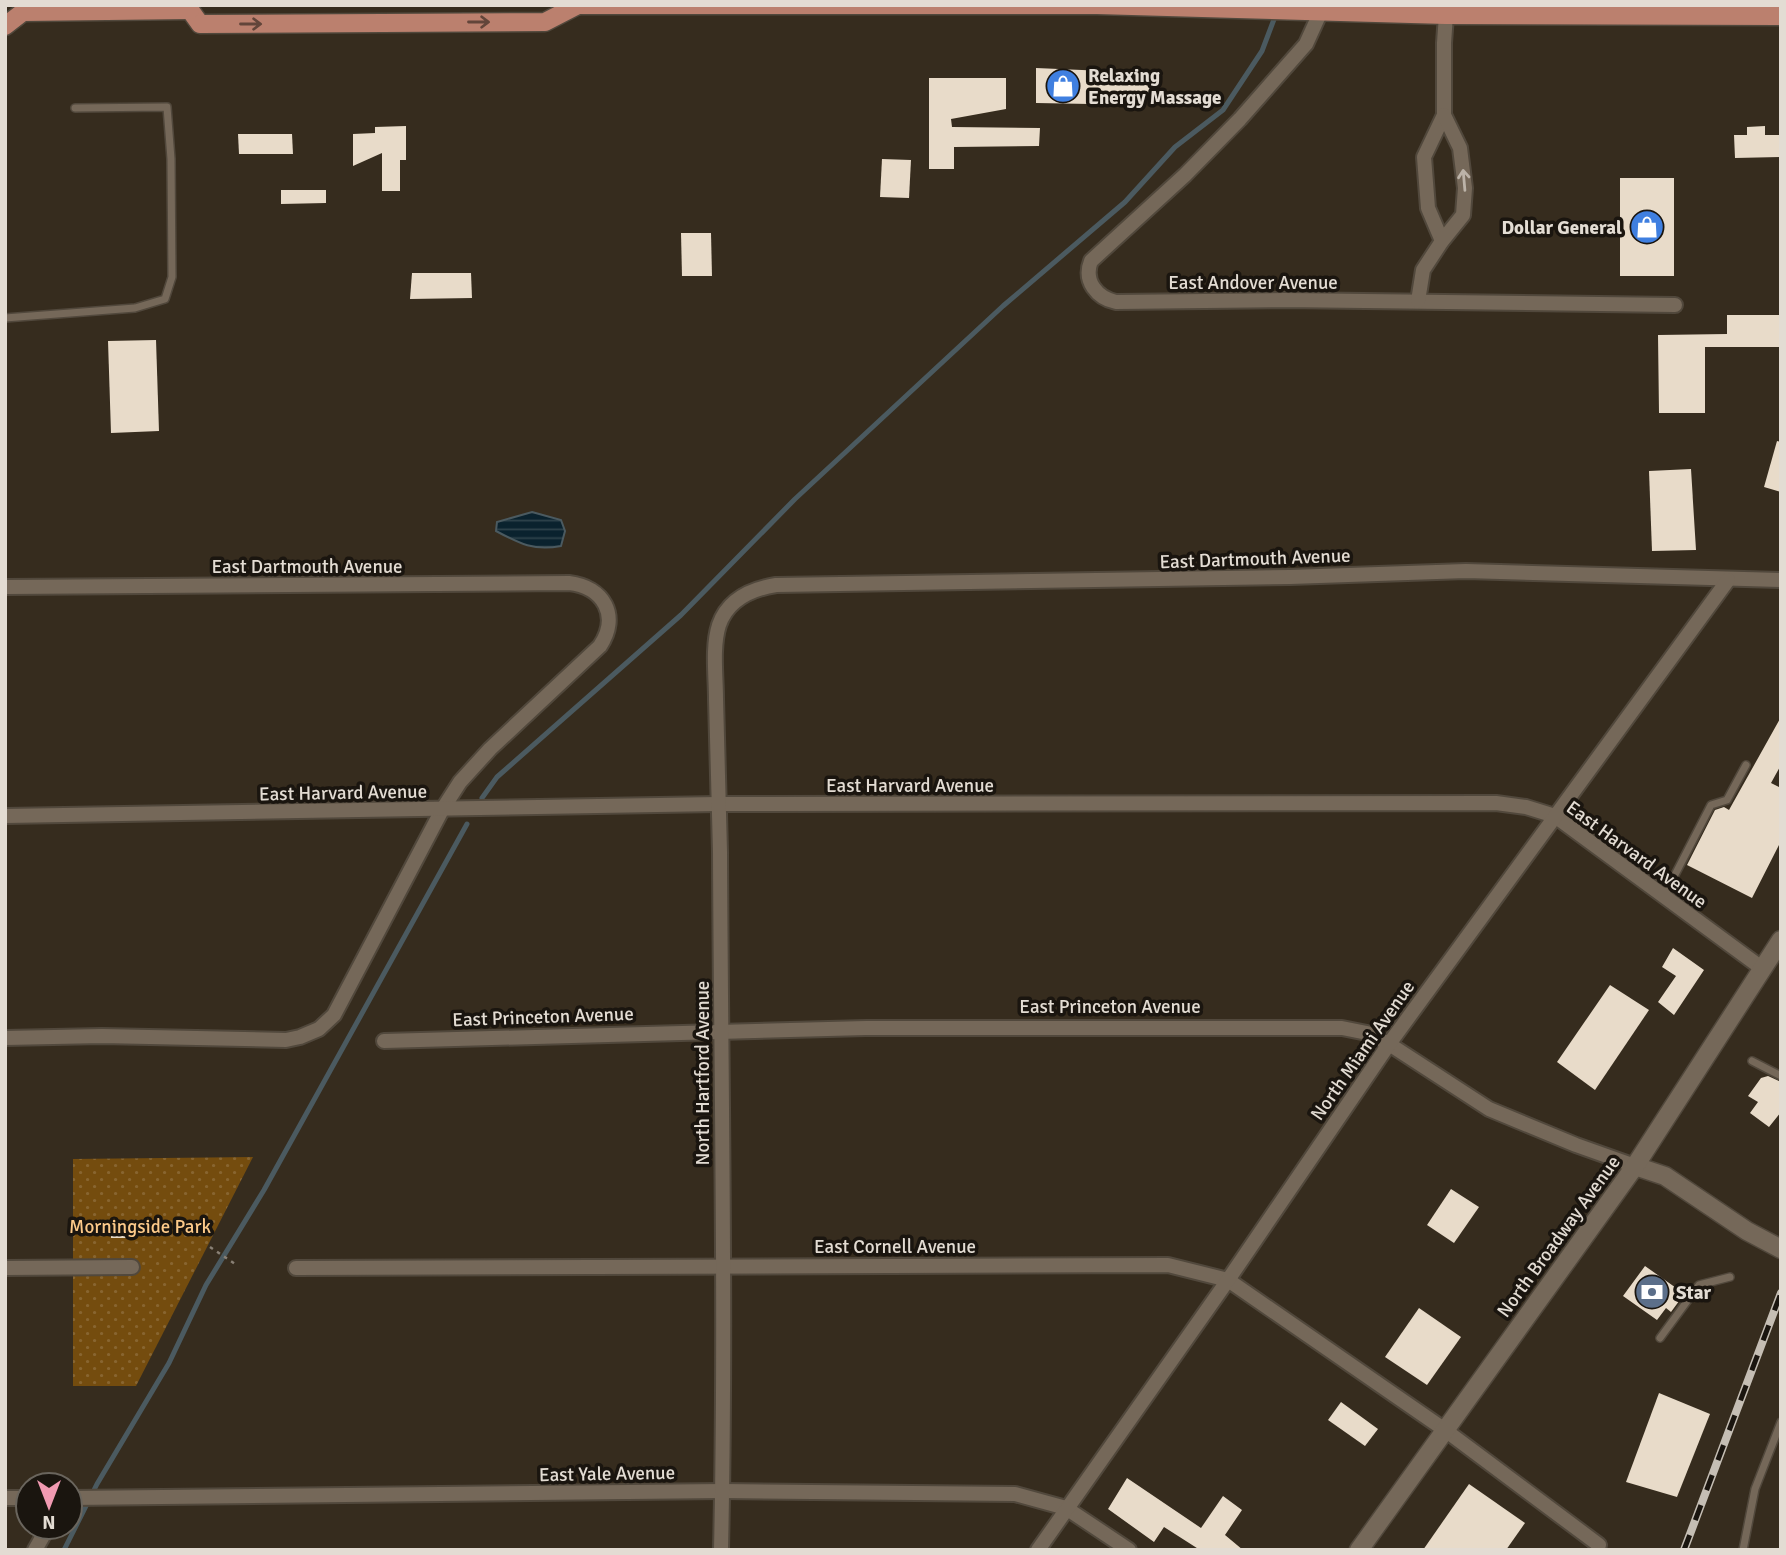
<svg xmlns="http://www.w3.org/2000/svg" width="1786" height="1555" viewBox="0 0 1786 1555" font-family="Signika,sans-serif">
<style>
.park{fill:url(#park-dots)}
.water{fill:url(#water-rules);stroke:#4b5a60;stroke-width:2}
.lines{fill:none;stroke-linecap:round;stroke-linejoin:round}
.stream{stroke:#4b5a60;stroke-width:5}
.building{fill:#e8dbc9}
.lane-casing{stroke:#51483c;stroke-width:10}
.street-casing{stroke:#51483c;stroke-width:18}
.secondary-casing{stroke:#51483c;stroke-width:21}
.primary-casing{stroke:#51483c;stroke-width:21}
.path{stroke:#898075;stroke-width:2.5;stroke-dasharray:3.5 5;stroke-linecap:butt}
.lane{stroke:#756859;stroke-width:7}
.street{stroke:#756859;stroke-width:14}
.secondary{stroke:#756859;stroke-width:18}
.primary{stroke:#bb806e;stroke-width:18}
.rail-casing{stroke:#c5beb4;stroke-width:8}
.rail{stroke:#1a150f;stroke-width:5;stroke-dasharray:16;stroke-linecap:butt}
.oneway{stroke:#62453a}
.oneway2{stroke:#bcb3a8}
.labels{text-anchor:middle;stroke-width:7;stroke-linejoin:round;paint-order:stroke}
.poi-label{font-size:19px;font-weight:bold;fill:#e3dcd3;stroke:#1a150f;text-anchor:start}
.street-label{font-size:19px;fill:#e3dcd3;stroke:#1a150f}
.park-label{font-size:19px;fill:#fdca8a;stroke:#1a150f}
</style>
<defs>
<pattern id="park-dots" width="8" height="8" patternUnits="userSpaceOnUse" patternTransform="scale(1.75)"><rect width="8" height="8" fill="#744c0e"/><path d="M2 2h.1M6 6h.1" fill="none" stroke="#886530" stroke-width="1.8" stroke-linecap="round"/></pattern>
<pattern id="water-rules" width="6" height="5" patternUnits="userSpaceOnUse" patternTransform="scale(1.75)"><rect width="6" height="5" fill="#0a222e"/><path d="M0 2.5h6" fill="none" stroke="#2e424b"/></pattern>
</defs>
<rect width="100%" height="100%" fill="#362c1e"/>
<path class="park" d="M253,1157L136,1386H73V1159Z"/>
<path class="water" d="M532,512L561,520L565,531L561,546C534,551 520,544 496,531L497,522Z"/>
<g class="lines">
<g class="stream">
<path d="M482,798L497,777L681,615L795,499L1003,306L1125,202L1175,147L1223,110L1262,51L1276,14"/>
<path d="M64,1550L97,1484L169,1363L206,1285L264,1190L467,824"/>
</g>
</g>
<g class="building">
<path d="M1036,68L1151,73L1150,99L1090,97V104L1036,103Z"/>
<path d="M929,78H1006V109L951,119L952,127L1040,128L1039,146L954,147V169H929Z"/>
<path d="M406,126V160H400V191H382V153L353,166V134L375,133V127Z"/>
<path d="M1765,126V135H1781V157L1735,158L1734,135H1747V127Z"/>
<path d="M238,134H292L293,154H239Z"/>
<path d="M882,159L911,160L909,198L880,197Z"/>
<rect x="1620" y="178" width="54" height="98"/>
<path d="M281,190H326V203L281,204Z"/>
<path d="M681,233H711L712,276H682Z"/>
<path d="M412,273H471L472,298L410,299Z"/>
<path d="M1727,315H1781V347H1705V413H1659L1658,335L1727,334Z"/>
<path d="M156,340L159,431L111,433L108,341Z"/>
<path d="M1777,441L1781,442V492L1764,487Z"/>
<path d="M1691,469L1696,550L1652,551L1649,471Z"/>
<path d="M1781,717V765L1771,783L1781,788V841L1752,898L1687,865L1715,810L1724,807L1729,810Z"/>
<path d="M1673,948L1704,970L1674,1015L1658,1002L1676,976L1662,967Z"/>
<path d="M1610,985L1649,1010L1595,1090L1557,1062Z"/>
<path d="M1768,1076L1781,1082V1112L1769,1127L1750,1113L1758,1102L1748,1096L1761,1078Z"/>
<path d="M1451,1189L1479,1207L1454,1243L1427,1225Z"/>
<rect x="111" y="1223" width="23" height="15"/>
<path d="M1645,1266L1679,1290L1677,1293L1682,1297L1671,1312L1666,1308L1657,1320L1623,1296Z"/>
<path d="M1419,1308L1461,1337L1427,1385L1385,1357Z"/>
<path d="M1659,1393L1710,1414L1677,1497L1626,1482Z"/>
<path d="M1341,1402L1378,1429L1365,1446L1328,1420Z"/>
<path d="M1127,1478L1201,1528L1223,1496L1242,1510L1225,1535L1243,1550H1200L1164,1527L1154,1542L1108,1509Z"/>
<path d="M1469,1484L1525,1523L1506,1550H1423Z"/>
</g>
<g class="lines">
<g class="lane-casing">
<g id="lane">
<path d="M5,318L135,308L165,299L172,277L171,159L167,107L75,108"/>
<path d="M1664,896L1711,805L1727,800L1746,765"/>
<path d="M1752,1061L1781,1076"/>
<path d="M1660,1338L1699,1285L1730,1277"/>
<path d="M1743,1550L1755,1489L1781,1422"/>
</g>
</g>
<g class="street-casing">
<g id="street">
<path d="M1321,11L1306,44L1240,119L1185,175L1091,261C1083,281 1097,298 1116,302L1284,300L1675,305"/>
<path d="M1442,241L1428,208L1424,157L1444,115V43L1446,15"/>
<path d="M1418,301L1423,270L1442,241L1463,215L1465,188L1460,148L1444,115"/>
<path d="M5,587L569,583C604,587 620,616 600,646L490,749L460,782L442,810L334,1015L319,1029L300,1037L286,1040L102,1036L5,1038"/>
<path d="M5,816L718,804L1496,803L1526,807L1555,816L1763,969"/>
<path d="M384,1041L866,1028H1342L1367,1033L1389,1044L1489,1109L1576,1145L1635,1166"/>
<path d="M5,1268L132,1267"/>
<path d="M296,1268L1168,1265L1228,1280L1445,1430L1599,1545"/>
<path d="M5,1498H28"/>
<path d="M70,1498L723,1491L1015,1494L1066,1508L1129,1550"/>
<path d="M35,1550L48,1527"/>
<path d="M721,1550C726,1317 721,1085 720,852C719,801 717,750 716,699C716,676 712,647 719,625C728,599 751,589 776,585L1290,577L1466,571L1781,580"/>
<path d="M1038,1550L1228,1280L1389,1044L1728,580"/>
</g>
</g>
<g class="secondary-casing">
<g id="secondary">
<path d="M1635,1166L1665,1176L1747,1231L1781,1249"/>
<path d="M1359,1550L1635,1166L1781,940"/>
</g>
</g>
<g class="primary-casing">
<g id="primary">
<path d="M574,5H1097L1446,15L1781,16"/>
<path d="M190,10L200,24L545,22L576,6"/>
<path d="M5,26L23,12L190,10"/>
</g>
</g>
<path class="path" d="M210,1247L238,1266"/>
<use href="#lane" class="lane"/>
<use href="#street" class="street"/>
<use href="#secondary" class="secondary"/>
<use href="#primary" class="primary"/>
<g class="rail-casing">
<path id="rail" d="M1684,1550L1781,1293"/>
</g>
<use href="#rail" class="rail"/>
</g>
<defs><path id="oneway-shaft" d="M-6 0H5M1.5-3L5.5 0L1.5 3" fill="none" stroke-width="1.6" stroke-linecap="round" stroke-linejoin="round" transform="scale(1.75)"/></defs>
<g class="oneway">
<use href="#oneway-shaft" transform="translate(479 22)"/>
<use href="#oneway-shaft" transform="translate(251 24)"/>
</g>
<use class="oneway2" href="#oneway-shaft" transform="translate(1464 180) rotate(-95)"/>
<defs>
<g id="shop-disc" transform="scale(1.75)"><circle r="9.5" fill="#3f7fe0" stroke="#1a150f"/><path d="M-5-2.5h2.3a2.7 3.5 0 0 1 5.4 0H5L5.5 6h-11ZM-1.5-2.5h3a1.5 2.3 0 0 0-3 0Z" fill="#fff"/></g>
<g id="bank-disc" transform="scale(1.75)"><circle r="9.5" fill="#5c6f8a" stroke="#1a150f"/><path d="M-6-4H6V4H-6ZM0-2.3a2.3 2.3 0 1 0 0 4.6a2.3 2.3 0 1 0 0-4.6Z" fill="#fff"/></g>
</defs>
<g fill-rule="evenodd">
<use href="#shop-disc" x="1063" y="86"/>
<use href="#shop-disc" x="1647" y="227"/>
<use href="#bank-disc" x="1652" y="1292"/>
</g>
<g class="labels">
<g class="poi-label">
<text x="1088" y="82">Relaxing<tspan x="1088" dy="22">Energy Massage</tspan></text>
<text x="1622" y="234" text-anchor="end">Dollar General</text>
<text x="1676" y="1299">Star</text>
</g>
<g class="street-label">
<text x="1253" y="289">East Andover Avenue</text>
<text transform="translate(1255 558) rotate(-2)" y="7">East Dartmouth Avenue</text>
<text x="307" y="573">East Dartmouth Avenue</text>
<text x="910" y="792">East Harvard Avenue</text>
<text transform="translate(343 792) rotate(-1)" y="7">East Harvard Avenue</text>
<text transform="translate(1637 854) rotate(36)" y="7">East Harvard Avenue</text>
<text x="1110" y="1013">East Princeton Avenue</text>
<text transform="translate(543 1016) rotate(-2)" y="7">East Princeton Avenue</text>
<text transform="translate(1362 1050) rotate(-55)" y="7">North Miami Avenue</text>
<text transform="translate(702 1073) rotate(-90)" y="7">North Hartford Avenue</text>
<text transform="translate(1558 1236) rotate(-54)" y="7">North Broadway Avenue</text>
<text x="895" y="1253">East Cornell Avenue</text>
<text transform="translate(607 1473) rotate(-1)" y="7">East Yale Avenue</text>
</g>
<g class="park-label">
<text x="140" y="1233">Morningside Park</text>
</g>
</g>
<rect width="1786" height="1555" fill="none" stroke="#e3dcd3" stroke-width="14"/>
<g transform="translate(49 1506) rotate(180)"><circle r="33" fill="#1a150f" stroke="#6a655d" stroke-width="2"/>
<path d="M0-5L12 26L0 18L-12 26Z" fill="#f19ab2"/>
<text y="-10" font-size="19" font-weight="bold" text-anchor="middle" fill="#e3dcd3">N</text>
</g>
</svg>
